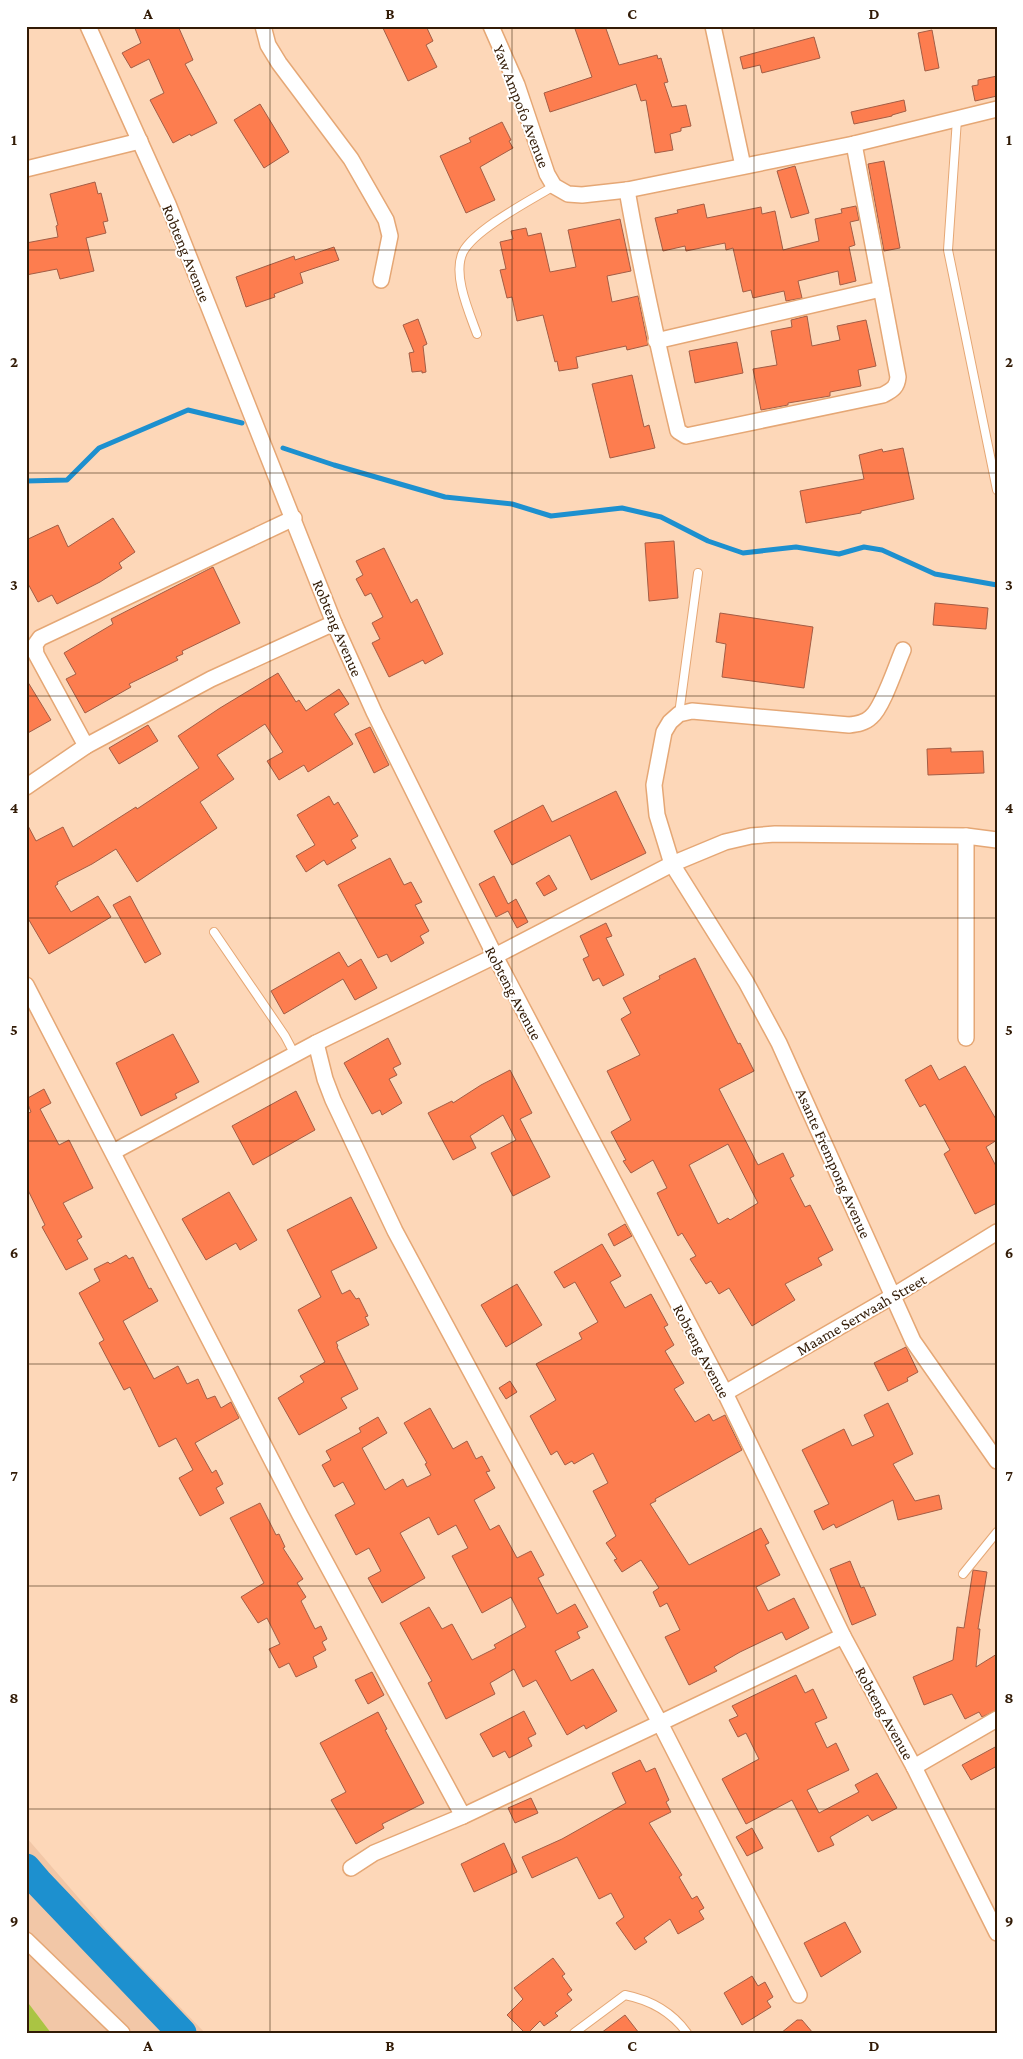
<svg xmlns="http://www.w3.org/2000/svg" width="1023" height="2059" viewBox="0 0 1023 2059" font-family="'Crimson Pro',serif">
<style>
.built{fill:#f2c7a7}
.green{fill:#aac443}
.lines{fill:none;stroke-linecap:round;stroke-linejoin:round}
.stream{stroke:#1d90cf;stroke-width:5}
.river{stroke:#1d90cf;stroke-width:29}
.building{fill:#fd7d4f;stroke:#a35d45;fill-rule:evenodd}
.service-casing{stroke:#e5a775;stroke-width:10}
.minor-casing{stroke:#e5a775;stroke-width:18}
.service{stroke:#fff;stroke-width:8}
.minor{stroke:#fff;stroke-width:15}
.grid{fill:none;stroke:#321b06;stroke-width:1;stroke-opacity:0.55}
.labels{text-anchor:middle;stroke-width:4;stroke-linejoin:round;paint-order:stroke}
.street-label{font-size:16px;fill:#321b06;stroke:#fff}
.neatline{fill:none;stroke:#321b06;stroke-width:2}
.grid-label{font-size:16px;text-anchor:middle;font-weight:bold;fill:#321b06}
</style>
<rect width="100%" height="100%" fill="#fdd7b8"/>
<path class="built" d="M26,1837L115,1940L205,2033H51L26,2000Z"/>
<path class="green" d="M26,2000L51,2033H26Z"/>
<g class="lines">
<g class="stream">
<path d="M283,448L334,465L445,497L512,504L551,516L622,508L661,517L708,541L743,553L796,547L839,554L864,547L882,550L935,574L997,585"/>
<path d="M26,481L67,480L99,448L188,410L242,423"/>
</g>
<path class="river" d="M26,1868L38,1882L182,2033"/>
</g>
<g class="building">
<path d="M134,26H178L193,60L185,64L217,123L191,136L190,134L173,143L150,100L164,93L149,59L131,68L122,53L141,43Z"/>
<path d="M382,26H426L433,41L426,45L437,67L408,81Z"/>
<path d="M574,26H605L619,65L657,55L658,59L661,58L668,82L664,83L672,107L686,105L691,126L681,128V131L670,134L673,150L655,153L646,100L641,101L636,84L550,112L544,93L592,77Z"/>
<path d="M932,30L939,68L925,71L918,33Z"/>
<path d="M814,37L820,58L762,73L760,65L743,69L740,57Z"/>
<path d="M997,76V96L975,101L972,86L978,85V80Z"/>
<path d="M904,100L906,111L892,115V116L854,124L851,112Z"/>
<path d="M260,104L289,152L264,168L234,120Z"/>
<path d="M502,122L511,140L509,141L513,148L480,167L495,200L466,213L440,156L471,142L469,138Z"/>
<path d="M884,161L900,248L884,251L868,164Z"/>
<path d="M795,166L809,213L791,218L777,171Z"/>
<path d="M95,182L98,194L101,193L108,221L103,222L106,233L86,238L94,271L60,279L57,269L26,275V243L58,237L56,226L58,225L50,194Z"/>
<path d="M704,204L707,218L761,207L762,214L775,211L783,250L819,241L815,219L842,213L841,209L856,206L859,220L850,222L855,245L849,247L856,281L840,285L838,271L798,281L802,298L786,301L784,291L753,298L751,290L743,292L733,248L726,250L725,243L686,251L685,246L663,251L655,218L678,213L677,210Z"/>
<path d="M620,219L631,271L607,276L612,302L638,296L648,345L627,350L626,346L576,357L578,368L559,371L557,361L555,362L543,315L517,321L512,297L507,298L500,270L506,269L500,242L513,239L511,231L526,228L528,236L541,233L550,272L576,267L568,230Z"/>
<path d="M334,247L339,260L300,273L303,283L274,294L275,297L246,307L236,277L294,256L295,260Z"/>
<path d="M807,316L812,346L840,340L837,326L866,320L876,366L858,370L861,386L830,392V396L788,403V405L761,410L753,369L777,365L771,331L792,327L791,320Z"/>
<path d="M418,319L427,344L423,346L426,372L422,373V371L412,372L409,353L414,352L403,325Z"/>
<path d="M737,342L743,373L695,383L689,351Z"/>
<path d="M632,375L644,427L649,425L655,448L610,458L592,384Z"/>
<path d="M903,448L914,499L861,511V513L806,523L800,491L864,479L859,455L882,449L883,452Z"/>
<path d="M113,518L135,552L119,563L122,568L100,582L57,604L52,595L38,602L26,580V540L58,525L68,547Z"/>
<path d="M674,541L678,598L649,601L645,543Z"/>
<path d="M384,548L411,603L417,599L443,654L425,664L423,660L389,677L372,643L380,639L372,623L383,617L371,593L365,596L356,579L363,575L356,561Z"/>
<path d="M213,567L240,623L182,651L183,654L176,657L178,660L129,684L131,687L85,713L66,679L76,674L64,653L113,624L111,619Z"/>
<path d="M935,603L988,608L986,629L933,625Z"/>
<path d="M720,613L813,627L804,688L722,677L726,644L716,642Z"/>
<path d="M278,673L296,702L299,700L306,711L339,689L349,704L334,714L353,744L308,772L304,765L279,780L267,761L283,752L265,724L217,755L234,779L200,802L217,828L137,882L116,849L92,864L57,882L58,884L55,886L71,912L98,896L111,917L49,954L26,915V822L36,841L63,827L73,847L136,807L137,809L199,768L178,736L220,708Z"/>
<path d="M26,679L51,720L26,734Z"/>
<path d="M148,725L158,741L119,764L109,748Z"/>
<path d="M370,727L389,765L374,773L355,734Z"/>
<path d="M951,748V752L983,751L984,773L928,775L927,749Z"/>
<path d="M616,791L646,853L591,880L570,835L512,865L494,831L543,805L552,822Z"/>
<path d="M329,796L334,805L338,802L358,836L351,840L356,848L327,865L324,860L306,872L296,856L315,845L297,815Z"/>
<path d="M390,858L404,885L411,882L422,902L415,905L429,931L420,936L424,943L391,962L387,954L378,958L338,885Z"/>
<path d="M549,875L557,889L544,896L536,883Z"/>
<path d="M494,876L508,904L516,899L528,922L517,928L508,911L496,917L479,884Z"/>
<path d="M130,896L161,954L145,963L113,905Z"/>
<path d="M606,923L612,936L606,938L624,975L603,986L599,978L593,981L583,959L589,956L580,936Z"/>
<path d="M339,952L348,967L361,959L377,988L355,1000L343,979L284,1014L271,991Z"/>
<path d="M695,958L738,1044L740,1043L754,1071L719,1089L758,1165L783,1153L794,1176L790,1178L805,1207L810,1205L833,1250L818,1258L822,1265L785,1284L795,1300L752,1326L729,1288L719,1294L711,1281L706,1284L690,1259L696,1256L682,1233L678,1236L657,1193L667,1188L653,1160L631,1173L623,1161L626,1160L611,1132L631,1120L607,1071L640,1055L621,1019L631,1013L623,998L660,979L659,976ZM728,1144L758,1203L730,1220L728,1218L718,1224L689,1165Z"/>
<path d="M173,1034L199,1082L175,1094L177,1098L141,1116L116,1063Z"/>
<path d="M388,1038L401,1064L393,1068L397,1075L389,1079L402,1103L382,1115L380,1110L372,1114L344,1063Z"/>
<path d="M931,1065L939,1080L965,1066L997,1121V1140L986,1147L997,1168V1203L975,1214L944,1154L950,1150L925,1104L920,1107L905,1080Z"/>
<path d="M510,1070L532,1113L520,1119L550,1177L513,1196L491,1153L516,1140L503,1115L470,1136L476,1148L453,1160L428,1113L452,1101L453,1103L481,1085Z"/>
<path d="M44,1089L51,1103L40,1109L59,1145L69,1140L93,1188L63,1203L82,1237L77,1240L88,1259L66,1270L42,1227L45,1225L26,1186V1114L31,1112L26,1099Z"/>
<path d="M296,1091L315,1130L253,1165L232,1126Z"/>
<path d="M229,1192L257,1240L240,1250L236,1243L206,1260L182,1219Z"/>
<path d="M351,1197L377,1248L331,1271L342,1294L350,1290L356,1299L359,1298L368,1316L365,1317L369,1325L336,1342L338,1346L337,1347L358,1389L341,1398L347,1408L299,1435L278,1398L304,1382L300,1376L325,1362L298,1310L321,1297L287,1230Z"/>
<path d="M625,1224L632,1236L614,1246L608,1234Z"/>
<path d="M602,1244L621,1276L610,1282L625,1308L651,1294L668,1325L664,1327L674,1345L665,1351L684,1383L674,1389L695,1422L709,1414L713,1421L725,1415L742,1450L655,1499L656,1501L650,1504L689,1565L761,1528L769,1543L765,1545L780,1575L756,1587L768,1611L794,1598L809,1628L786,1640L782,1632L740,1652L714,1667L717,1671L689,1685L665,1637L680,1630L667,1603L660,1607L653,1592L659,1588L641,1560L622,1572L614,1560L617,1559L606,1543L616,1536L593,1491L608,1483L593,1453L574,1464L572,1461L565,1465L557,1451L551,1455L530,1416L556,1400L536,1364L582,1339L579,1333L598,1322L575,1282L564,1288L554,1272Z"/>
<path d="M126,1255L129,1259L133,1257L149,1289L151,1288L158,1301L123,1321L154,1379L178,1366L187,1384L198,1379L207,1399L215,1396L221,1408L231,1402L239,1418L195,1443L212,1473L216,1470L223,1484L216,1488L224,1503L200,1516L179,1478L193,1470L176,1438L159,1447L130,1387L124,1390L99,1343L104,1340L79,1293L100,1281L94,1269L108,1262L110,1264Z"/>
<path d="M517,1284L542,1325L506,1347L481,1305Z"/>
<path d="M906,1347L918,1372L907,1378L908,1381L888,1391L874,1363Z"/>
<path d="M510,1381L517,1392L506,1399L499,1388Z"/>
<path d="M888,1403L913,1454L893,1464L915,1501L939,1495L942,1509L898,1520L893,1500L836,1528L834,1524L823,1530L814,1511L829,1504L802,1450L844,1429L852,1446L874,1436L864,1415Z"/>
<path d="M430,1408L453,1449L467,1441L476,1459L482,1456L490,1471L486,1472L495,1488L474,1500L490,1530L499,1525L517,1558L531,1551L544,1575L538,1578L557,1614L575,1604L588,1627L577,1632L580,1638L555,1651L571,1681L593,1669L617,1711L586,1729L584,1725L567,1735L536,1680L523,1687L514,1669L490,1683L495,1694L446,1719L428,1683L432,1681L400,1623L429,1607L442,1629L452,1624L472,1660L496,1648L494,1645L526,1627L511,1597L482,1613L452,1556L468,1548L456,1525L438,1535L429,1517L400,1533L425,1578L382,1603L368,1578L381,1571L369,1548L356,1555L335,1515L355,1504L343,1482L334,1487L322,1465L331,1460L326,1451L361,1432L359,1428L378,1417L387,1433L362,1448L385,1490L403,1479L407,1487L431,1475L425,1464L427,1463L404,1423Z"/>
<path d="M260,1503L276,1535L279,1534L285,1547L283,1548L303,1579L297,1583L306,1597L301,1601L315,1629L321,1626L327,1639L322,1642L326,1650L313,1657L317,1667L296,1677L289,1663L279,1668L269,1649L280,1644L267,1618L258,1623L241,1597L264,1583L230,1518Z"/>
<path d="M850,1561L861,1588L864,1587L876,1615L852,1625L830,1569Z"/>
<path d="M973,1570L987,1572L978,1629H980L976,1667L997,1654V1710L982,1717L979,1712L965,1719L952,1694L924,1705L913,1677L953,1660L957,1627L964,1628Z"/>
<path d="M372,1672L384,1695L368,1704L355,1680Z"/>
<path d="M796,1675L805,1693L813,1689L827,1718L815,1723L827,1748L836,1743L849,1770L807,1790L819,1813L859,1792L855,1785L877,1773L897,1808L872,1821L868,1815L830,1837L834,1845L818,1852L792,1800L746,1824L722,1779L759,1759L746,1733L738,1737L729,1720L738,1716L732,1706Z"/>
<path d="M524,1711L536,1734L528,1738L532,1746L509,1758L505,1751L493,1757L480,1734Z"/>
<path d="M378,1712L387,1729L385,1730L424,1803L382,1824L384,1828L356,1844L331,1800L346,1792L320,1743Z"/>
<path d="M997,1746V1766L971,1780L962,1765Z"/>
<path d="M640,1760L646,1772L655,1768L669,1800L666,1802L671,1812L649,1823L682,1875L679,1877L692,1899L697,1896L704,1908L699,1911L704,1919L678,1934L670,1919L644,1938L647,1942L635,1950L616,1923L624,1917L611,1893L599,1899L577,1857L532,1878L522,1857L562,1839L626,1803L612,1773Z"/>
<path d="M531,1798L538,1813L515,1823L508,1808Z"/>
<path d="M752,1828L763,1848L747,1856L736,1837Z"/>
<path d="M504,1843L517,1872L474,1892L461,1864Z"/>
<path d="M845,1922L861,1952L821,1977L804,1943Z"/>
<path d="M553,1958L565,1974L562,1976L572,1990L567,1994L572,2000L555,2013L558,2016L544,2026L540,2021L528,2033H525L507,2015L523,1999L514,1988Z"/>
<path d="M752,1976L758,1986L765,1982L773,1997L767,2001L771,2007L742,2025L724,1993Z"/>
<path d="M625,2015L639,2033H601Z"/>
<path d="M797,2020H802L813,2033H781Z"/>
</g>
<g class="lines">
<g class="service-casing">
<g id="service">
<path d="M957,119L948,250L997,490"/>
<path d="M477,334C469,312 452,274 463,252C475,229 531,200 554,186"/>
<path d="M679,714L698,573"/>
<path d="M214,932L285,1036L295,1055"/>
<path d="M963,1574L997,1532"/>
<path d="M574,2033L625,1995C650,2000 672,2012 687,2033"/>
</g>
</g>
<g class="minor-casing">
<g id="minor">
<path d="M88,26L168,204L334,623L374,712L495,956L725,1393L843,1636L914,1767L997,1933"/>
<path d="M263,26L268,45L279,63L351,159L386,220L390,236L381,280"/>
<path d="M491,26L517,85L547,174L554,186L568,194L582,195L627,190L854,144L997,109"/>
<path d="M713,26L743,166"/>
<path d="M26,169L140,141"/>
<path d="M627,190C641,271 659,351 678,431L686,436L883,395C892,390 897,388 898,377L854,144"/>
<path d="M656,341L881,289"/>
<path d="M903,650C896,666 883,707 871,717C865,723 857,724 849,725L692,711L679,714L670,722L664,732L654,785L657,815L672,864L746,982L779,1043L913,1341L997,1461"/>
<path d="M86,746L36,654L35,645L40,638L294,518"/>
<path d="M26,787L86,746L211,679L334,623"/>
<path d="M966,836V1038"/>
<path d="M26,985L300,1515L463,1816L660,1723L799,1995"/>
<path d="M316,1043L325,1079L333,1100L395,1231L660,1723L843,1636"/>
<path d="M113,1152L316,1043L495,956L672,864L725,842L751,836L775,834L966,836L997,840"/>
<path d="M725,1393L893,1296L997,1232"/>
<path d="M914,1767L997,1719"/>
<path d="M351,1868L374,1853L463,1816"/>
<path d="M26,1940L122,2033"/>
</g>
</g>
<use href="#service" class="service"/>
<use href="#minor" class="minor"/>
</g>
<path class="grid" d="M270,26V2033M512,26V2033M754,26V2033M26,250H997M26,473H997M26,696H997M26,918H997M26,1141H997M26,1364H997M26,1586H997M26,1809H997"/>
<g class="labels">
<g class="street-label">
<text transform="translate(522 106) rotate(69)" y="6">Yaw Ampofo Avenue</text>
<text transform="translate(187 253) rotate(68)" y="6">Robteng Avenue</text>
<text transform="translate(338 628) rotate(67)" y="6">Robteng Avenue</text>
<text transform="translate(514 993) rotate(62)" y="6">Robteng Avenue</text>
<text transform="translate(834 1163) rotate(66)" y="6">Asante Frempong Avenue</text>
<text transform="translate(861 1314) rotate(-30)" y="6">Maame Serwaah Street</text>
<text transform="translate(702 1351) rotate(62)" y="6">Robteng Avenue</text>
<text transform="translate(885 1713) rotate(61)" y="6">Robteng Avenue</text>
</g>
</g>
<rect width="1023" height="2059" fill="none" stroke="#ffffff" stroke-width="55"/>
<rect x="28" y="28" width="968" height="2004" class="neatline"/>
<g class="grid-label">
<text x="148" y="19">A</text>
<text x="390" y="19">B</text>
<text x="632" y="19">C</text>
<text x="874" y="19">D</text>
<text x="14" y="145">1</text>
<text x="1009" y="145">1</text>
<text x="14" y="367">2</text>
<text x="1009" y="367">2</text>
<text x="14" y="590">3</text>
<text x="1009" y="590">3</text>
<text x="14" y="813">4</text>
<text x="1009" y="813">4</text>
<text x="14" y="1035">5</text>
<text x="1009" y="1035">5</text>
<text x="14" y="1258">6</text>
<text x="1009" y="1258">6</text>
<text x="14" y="1481">7</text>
<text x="1009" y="1481">7</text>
<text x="14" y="1703">8</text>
<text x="1009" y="1703">8</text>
<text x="14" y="1926">9</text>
<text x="1009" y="1926">9</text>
<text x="148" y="2051">A</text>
<text x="390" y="2051">B</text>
<text x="632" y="2051">C</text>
<text x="874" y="2051">D</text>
</g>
</svg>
